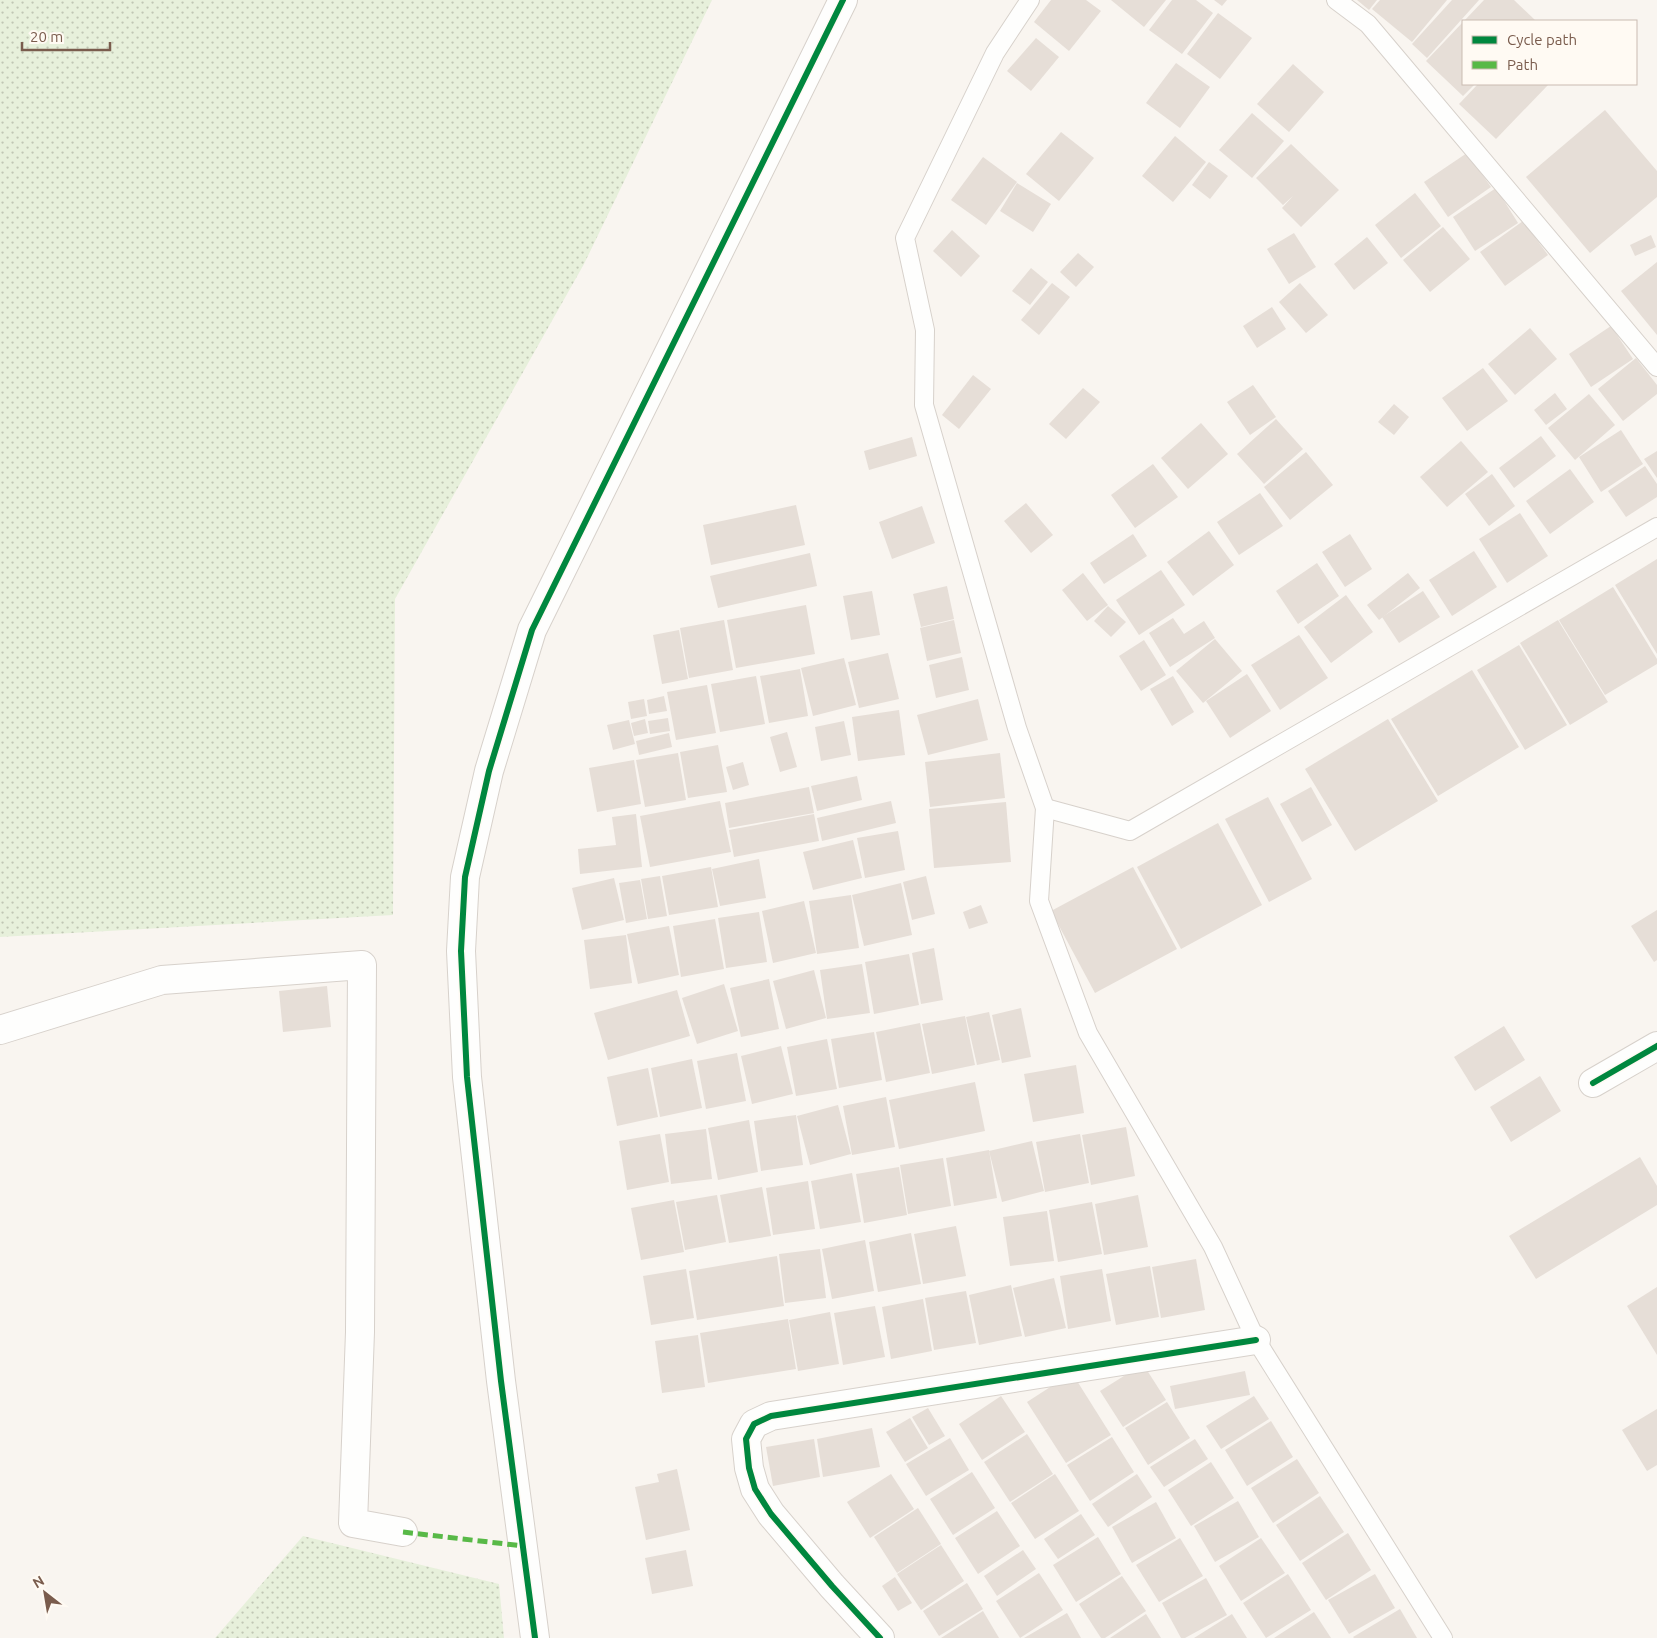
<svg xmlns="http://www.w3.org/2000/svg" width="1657" height="1638" viewBox="0 0 1657 1638" font-family="Ubuntu,sans-serif">
<style>
.grass{fill:url(#grass-dots)}
.building{fill:#e6ded7}
.lines{fill:none;stroke-linecap:round;stroke-linejoin:round}
.service-casing{stroke:#d7d1cb;stroke-width:20}
.minor-casing{stroke:#d7d1cb;stroke-width:30}
.service{stroke:#fefefd;stroke-width:18}
.minor{stroke:#fefefd;stroke-width:28}
.quiet{stroke:#58b947;stroke-width:5;stroke-dasharray:10 5;stroke-linecap:butt}
.cycleway-casing{stroke:#fffaf3;stroke-width:9}
.cycleway{stroke:#00873e;stroke-width:6}
</style>
<defs>
<pattern id="grass-dots" width="8" height="8" patternUnits="userSpaceOnUse" patternTransform="scale(1.25)"><rect width="8" height="8" fill="#e7f0db"/><path d="M2 2h.1M6 6h.1" fill="none" stroke="#c0c6b4" stroke-width="1.8" stroke-linecap="round"/></pattern>
</defs>
<rect width="100%" height="100%" fill="#f9f5f0"/>
<g class="grass">
<path d="M0,0H712L584,264L395,599L393,915L0,937Z"/>
<path d="M303,1536L499,1584L504,1638H215Z"/>
</g>
<g class="building">
<path d="M1051,0H1086L1101,11L1069,51L1034,22Z"/>
<path d="M1111,0H1166L1144,27Z"/>
<path d="M1172,0H1196L1213,13L1182,54L1149,30Z"/>
<path d="M1214,0H1227L1222,6Z"/>
<path d="M1357,0H1377L1369,10Z"/>
<path d="M1380,0H1447L1412,42L1372,9Z"/>
<path d="M1452,0H1479L1427,58L1412,44Z"/>
<path d="M1484,0H1514L1535,20L1464,21Z"/>
<path d="M1218,13L1252,38L1220,79L1187,54Z"/>
<path d="M1463,22V84H1475L1463,96L1426,61Z"/>
<path d="M1036,38L1059,57L1031,91L1007,71Z"/>
<path d="M1176,63L1210,87L1180,128L1146,103Z"/>
<path d="M1293,64L1324,92L1289,132L1257,104Z"/>
<path d="M1478,84H1549L1496,139L1459,104Z"/>
<path d="M1605,110L1657,171V197L1590,253L1526,177Z"/>
<path d="M1252,113L1284,141L1252,178L1219,150Z"/>
<path d="M1061,132L1094,158L1059,201L1026,174Z"/>
<path d="M1175,136L1206,162L1173,202L1142,176Z"/>
<path d="M1291,144L1339,190L1301,227L1282,208L1293,196L1283,205L1256,178Z"/>
<path d="M1467,153L1491,187L1448,217L1424,182Z"/>
<path d="M983,157L1017,182L986,225L951,200Z"/>
<path d="M1209,162L1228,176L1210,199L1192,185Z"/>
<path d="M1017,183L1051,204L1033,232L1000,211Z"/>
<path d="M1496,188L1518,223L1475,251L1453,217Z"/>
<path d="M1415,193L1441,226L1401,258L1375,225Z"/>
<path d="M1523,221L1548,255L1505,286L1480,252Z"/>
<path d="M1443,227L1470,259L1430,292L1403,260Z"/>
<path d="M952,230L980,256L961,277L933,251Z"/>
<path d="M1294,233L1316,267L1289,284L1267,249Z"/>
<path d="M1651,235L1656,247L1635,256L1630,245Z"/>
<path d="M1367,237L1388,263L1354,290L1334,264Z"/>
<path d="M1078,253L1094,267L1076,287L1060,272Z"/>
<path d="M1657,262V335L1621,291Z"/>
<path d="M1031,268L1048,282L1030,305L1012,291Z"/>
<path d="M1052,283L1070,297L1039,335L1021,320Z"/>
<path d="M1300,283L1328,315L1306,333L1279,302Z"/>
<path d="M1272,307L1286,329L1257,348L1243,326Z"/>
<path d="M1611,326L1633,359L1591,387L1569,354Z"/>
<path d="M1530,328L1557,359L1515,395L1488,364Z"/>
<path d="M1636,358L1657,385V394L1623,421L1598,389Z"/>
<path d="M1483,368L1508,401L1467,431L1442,398Z"/>
<path d="M973,375L991,389L959,429L942,415Z"/>
<path d="M1253,385L1276,417L1250,435L1227,402Z"/>
<path d="M1083,388L1100,402L1066,439L1049,424Z"/>
<path d="M1555,393L1567,409L1546,425L1534,410Z"/>
<path d="M1589,394L1615,425L1575,460L1548,428Z"/>
<path d="M1394,404L1409,417L1394,435L1378,422Z"/>
<path d="M1276,419L1303,449L1264,484L1237,454Z"/>
<path d="M1201,423L1228,454L1188,489L1161,458Z"/>
<path d="M1621,430L1643,464L1601,492L1579,457Z"/>
<path d="M1541,436L1556,456L1514,488L1499,468Z"/>
<path d="M912,437L917,456L869,470L864,451Z"/>
<path d="M1461,441L1488,472L1447,507L1420,477Z"/>
<path d="M1657,451V478L1644,459Z"/>
<path d="M1306,452L1333,485L1290,520L1264,487Z"/>
<path d="M1153,464L1178,497L1135,528L1111,495Z"/>
<path d="M1645,466L1657,484V497L1626,517L1608,491Z"/>
<path d="M1570,469L1594,502L1550,534L1526,501Z"/>
<path d="M1492,474L1515,506L1489,526L1465,494Z"/>
<path d="M1260,493L1283,526L1239,555L1217,522Z"/>
<path d="M1026,503L1053,535L1031,553L1004,521Z"/>
<path d="M796,505L805,545L711,565L703,525Z"/>
<path d="M922,506L935,543L892,559L879,522Z"/>
<path d="M1520,513L1548,556L1507,583L1479,539Z"/>
<path d="M1209,531L1234,565L1193,596L1167,562Z"/>
<path d="M1133,534L1147,556L1104,584L1090,563Z"/>
<path d="M1350,534L1372,569L1345,587L1322,552Z"/>
<path d="M1474,551L1497,587L1452,616L1429,580Z"/>
<path d="M810,553L817,586L718,608L710,576Z"/>
<path d="M1657,559V654L1615,585Z"/>
<path d="M1317,563L1339,596L1298,624L1276,591Z"/>
<path d="M1161,570L1185,605L1139,635L1116,600Z"/>
<path d="M1083,573L1108,605L1087,621L1062,590Z"/>
<path d="M1408,573L1420,588L1379,620L1367,605Z"/>
<path d="M947,586L954,619L921,627L913,594Z"/>
<path d="M1613,587L1657,659V664L1605,695L1559,620Z"/>
<path d="M872,591L880,635L851,640L843,596Z"/>
<path d="M1423,591L1440,617L1399,643L1382,617Z"/>
<path d="M1346,595L1373,632L1331,663L1304,627Z"/>
<path d="M806,605L815,654L736,668L727,620Z"/>
<path d="M1108,606L1126,622L1111,637L1094,621Z"/>
<path d="M1173,618L1184,634L1204,621L1215,638L1170,667L1149,633Z"/>
<path d="M724,620L733,670L689,678L680,628Z"/>
<path d="M954,620L961,653L927,661L920,628Z"/>
<path d="M1558,620L1608,702L1570,725L1520,643Z"/>
<path d="M679,630L688,679L662,684L653,635Z"/>
<path d="M1299,635L1328,678L1280,710L1251,665Z"/>
<path d="M1215,639L1242,671L1203,703L1176,671Z"/>
<path d="M1144,640L1166,675L1141,691L1119,656Z"/>
<path d="M1519,645L1567,725L1525,750L1477,670Z"/>
<path d="M888,653L899,699L859,708L848,662Z"/>
<path d="M962,657L969,690L936,698L929,665Z"/>
<path d="M844,658L856,705L813,716L801,668Z"/>
<path d="M800,669L808,716L769,723L760,676Z"/>
<path d="M1472,670L1519,747L1438,796L1391,719Z"/>
<path d="M1247,674L1271,711L1230,738L1206,701Z"/>
<path d="M756,676L765,724L720,732L711,684Z"/>
<path d="M1173,676L1194,712L1172,726L1150,689Z"/>
<path d="M707,685L716,733L676,740L667,692Z"/>
<path d="M664,696L667,711L649,714L647,700Z"/>
<path d="M644,699L647,716L631,719L628,702Z"/>
<path d="M978,699L988,740L928,755L917,715Z"/>
<path d="M899,710L905,755L858,761L852,717Z"/>
<path d="M668,718L670,731L650,734L648,721Z"/>
<path d="M645,719L648,733L634,736L631,723Z"/>
<path d="M1388,719L1438,801L1355,851L1305,769Z"/>
<path d="M629,720L635,744L613,750L607,725Z"/>
<path d="M844,721L851,755L821,761L815,727Z"/>
<path d="M787,732L797,767L780,772L770,737Z"/>
<path d="M669,733L672,747L639,755L636,741Z"/>
<path d="M718,745L727,792L688,798L680,752Z"/>
<path d="M678,753L686,800L645,807L636,760Z"/>
<path d="M1000,753L1005,798L930,807L925,762Z"/>
<path d="M634,760L641,804L597,812L589,768Z"/>
<path d="M743,762L749,785L733,790L726,767Z"/>
<path d="M857,776L862,800L817,811L811,786Z"/>
<path d="M809,787L814,813L729,828L725,803Z"/>
<path d="M1311,787L1332,825L1302,842L1280,804Z"/>
<path d="M1268,797L1312,879L1269,902L1225,819Z"/>
<path d="M720,801L731,852L650,867L640,816Z"/>
<path d="M891,801L896,823L822,841L817,818Z"/>
<path d="M1006,802L1011,862L934,868L929,809Z"/>
<path d="M636,814L642,867L580,874L578,849L616,845L612,817Z"/>
<path d="M814,814L819,841L734,857L729,830Z"/>
<path d="M1218,823L1262,905L1181,949L1137,867Z"/>
<path d="M898,831L905,870L865,878L857,838Z"/>
<path d="M853,840L862,878L813,890L803,852Z"/>
<path d="M759,859L766,898L720,906L712,869Z"/>
<path d="M711,867L718,907L669,915L662,876Z"/>
<path d="M1133,867L1177,949L1095,993L1051,911Z"/>
<path d="M660,876L667,916L648,919L641,879Z"/>
<path d="M926,876L935,914L912,920L903,882Z"/>
<path d="M614,878L624,920L582,930L572,888Z"/>
<path d="M640,880L647,919L626,923L619,883Z"/>
<path d="M901,883L912,935L864,946L852,895Z"/>
<path d="M851,895L859,948L817,954L809,901Z"/>
<path d="M804,901L816,953L773,963L762,911Z"/>
<path d="M981,905L988,923L969,929L963,912Z"/>
<path d="M1657,910V960L1654,962L1631,926Z"/>
<path d="M759,912L767,962L726,968L718,918Z"/>
<path d="M715,919L724,969L681,977L673,926Z"/>
<path d="M669,926L679,975L638,984L627,934Z"/>
<path d="M626,935L632,983L590,989L584,940Z"/>
<path d="M934,948L943,1000L921,1004L912,953Z"/>
<path d="M909,954L919,1005L874,1014L865,962Z"/>
<path d="M862,964L870,1013L827,1019L820,970Z"/>
<path d="M814,970L826,1018L786,1029L773,981Z"/>
<path d="M769,979L779,1029L741,1037L730,988Z"/>
<path d="M724,984L738,1031L697,1044L682,998Z"/>
<path d="M327,986L331,1027L283,1032L279,991Z"/>
<path d="M677,990L690,1036L608,1060L594,1013Z"/>
<path d="M1021,1008L1031,1057L1002,1063L992,1015Z"/>
<path d="M989,1012L1000,1060L977,1065L966,1017Z"/>
<path d="M965,1016L975,1065L932,1074L922,1024Z"/>
<path d="M920,1023L930,1073L886,1082L876,1032Z"/>
<path d="M1504,1026L1525,1060L1475,1091L1454,1057Z"/>
<path d="M874,1032L882,1080L839,1088L831,1039Z"/>
<path d="M827,1039L837,1089L796,1096L787,1047Z"/>
<path d="M781,1046L793,1094L752,1104L741,1056Z"/>
<path d="M737,1053L746,1101L706,1109L697,1061Z"/>
<path d="M692,1059L702,1108L660,1117L651,1068Z"/>
<path d="M1076,1065L1084,1113L1033,1122L1024,1074Z"/>
<path d="M648,1068L658,1117L617,1126L607,1077Z"/>
<path d="M1540,1076L1561,1111L1511,1142L1490,1107Z"/>
<path d="M975,1082L985,1131L899,1149L889,1100Z"/>
<path d="M886,1097L895,1147L852,1155L843,1106Z"/>
<path d="M838,1105L851,1154L810,1165L797,1116Z"/>
<path d="M796,1115L803,1165L761,1171L754,1121Z"/>
<path d="M749,1120L758,1172L718,1180L708,1128Z"/>
<path d="M1126,1127L1135,1176L1091,1185L1082,1135Z"/>
<path d="M706,1129L712,1179L671,1184L665,1134Z"/>
<path d="M660,1134L669,1182L627,1190L619,1141Z"/>
<path d="M1080,1134L1089,1183L1045,1192L1036,1142Z"/>
<path d="M1032,1141L1044,1191L1002,1202L989,1151Z"/>
<path d="M989,1150L997,1198L954,1206L946,1158Z"/>
<path d="M1640,1157L1657,1186V1205L1536,1279L1509,1236Z"/>
<path d="M943,1158L951,1206L908,1214L900,1165Z"/>
<path d="M899,1167L907,1215L864,1223L856,1174Z"/>
<path d="M852,1173L861,1222L820,1229L811,1181Z"/>
<path d="M808,1181L815,1229L773,1235L766,1188Z"/>
<path d="M762,1187L771,1236L729,1243L720,1195Z"/>
<path d="M717,1195L726,1242L685,1250L676,1202Z"/>
<path d="M1138,1195L1148,1247L1104,1255L1095,1204Z"/>
<path d="M674,1200L684,1252L641,1260L631,1208Z"/>
<path d="M1092,1202L1102,1254L1058,1262L1049,1210Z"/>
<path d="M1047,1211L1054,1261L1010,1266L1003,1217Z"/>
<path d="M956,1226L966,1276L923,1284L914,1234Z"/>
<path d="M911,1233L921,1284L878,1292L869,1242Z"/>
<path d="M865,1240L874,1291L832,1299L822,1249Z"/>
<path d="M820,1249L826,1298L785,1303L779,1254Z"/>
<path d="M777,1256L784,1306L697,1320L689,1271Z"/>
<path d="M1196,1259L1205,1310L1161,1318L1152,1267Z"/>
<path d="M1150,1266L1159,1317L1116,1325L1106,1274Z"/>
<path d="M686,1269L694,1318L651,1325L643,1276Z"/>
<path d="M1102,1269L1111,1321L1068,1329L1060,1276Z"/>
<path d="M1054,1278L1066,1328L1025,1337L1013,1288Z"/>
<path d="M1011,1285L1022,1336L979,1345L969,1295Z"/>
<path d="M1657,1287V1355L1627,1306Z"/>
<path d="M966,1291L976,1343L934,1350L925,1298Z"/>
<path d="M923,1299L932,1351L891,1359L882,1307Z"/>
<path d="M875,1306L885,1357L843,1365L834,1313Z"/>
<path d="M830,1312L839,1364L798,1371L789,1320Z"/>
<path d="M788,1319L796,1369L708,1383L700,1333Z"/>
<path d="M698,1335L705,1387L662,1393L655,1341Z"/>
<path d="M1143,1364L1166,1400L1123,1427L1100,1391Z"/>
<path d="M1245,1371L1250,1395L1175,1409L1170,1386Z"/>
<path d="M1072,1373L1111,1435L1066,1463L1027,1402Z"/>
<path d="M1001,1396L1025,1432L982,1460L959,1424Z"/>
<path d="M1254,1396L1269,1419L1221,1449L1206,1426Z"/>
<path d="M1167,1402L1190,1438L1148,1465L1125,1428Z"/>
<path d="M928,1408L945,1436L929,1445L912,1417Z"/>
<path d="M1657,1409V1465L1647,1471L1622,1430Z"/>
<path d="M910,1418L928,1448L905,1462L886,1432Z"/>
<path d="M1271,1421L1293,1457L1247,1486L1225,1450Z"/>
<path d="M872,1428L880,1467L823,1477L817,1439Z"/>
<path d="M1027,1434L1053,1474L1010,1502L984,1462Z"/>
<path d="M1112,1437L1134,1472L1090,1501L1067,1465Z"/>
<path d="M950,1438L969,1470L926,1496L906,1464Z"/>
<path d="M814,1439L820,1477L773,1486L766,1447Z"/>
<path d="M1195,1439L1208,1459L1164,1487L1150,1467Z"/>
<path d="M1297,1459L1319,1493L1273,1523L1251,1488Z"/>
<path d="M1211,1462L1234,1498L1191,1526L1168,1490Z"/>
<path d="M677,1469L690,1530L646,1540L635,1487L659,1482L657,1474Z"/>
<path d="M972,1472L995,1508L953,1535L930,1499Z"/>
<path d="M891,1474L914,1509L870,1538L847,1502Z"/>
<path d="M1055,1474L1079,1511L1035,1539L1011,1503Z"/>
<path d="M1137,1474L1152,1497L1108,1527L1092,1504Z"/>
<path d="M1320,1496L1344,1532L1300,1561L1276,1525Z"/>
<path d="M1238,1501L1259,1537L1215,1562L1194,1526Z"/>
<path d="M1156,1502L1176,1538L1132,1563L1112,1527Z"/>
<path d="M918,1508L941,1544L897,1573L874,1537Z"/>
<path d="M997,1511L1020,1546L978,1574L955,1538Z"/>
<path d="M1081,1514L1095,1535L1058,1559L1044,1539Z"/>
<path d="M1348,1533L1371,1570L1326,1600L1302,1563Z"/>
<path d="M1098,1537L1121,1574L1076,1602L1053,1565Z"/>
<path d="M1180,1538L1203,1576L1159,1602L1136,1565Z"/>
<path d="M1261,1538L1285,1573L1241,1601L1219,1566Z"/>
<path d="M941,1545L964,1581L921,1610L897,1574Z"/>
<path d="M686,1550L693,1586L652,1594L645,1558Z"/>
<path d="M1023,1550L1036,1569L997,1596L984,1576Z"/>
<path d="M1039,1573L1063,1610L1020,1638L996,1601Z"/>
<path d="M1288,1574L1311,1610L1266,1638L1243,1603Z"/>
<path d="M1375,1574L1395,1608L1349,1634L1328,1600Z"/>
<path d="M1122,1576L1146,1611L1105,1638H1101L1079,1604Z"/>
<path d="M895,1577L912,1603L898,1611L882,1586Z"/>
<path d="M1206,1578L1227,1615L1185,1638H1181L1162,1603Z"/>
<path d="M967,1583L983,1609L939,1636L923,1611Z"/>
<path d="M1400,1609L1417,1638H1354L1353,1637Z"/>
<path d="M983,1611L999,1638H941Z"/>
<path d="M1314,1612L1331,1638H1274Z"/>
<path d="M1067,1613L1081,1638H1024Z"/>
<path d="M1146,1614L1161,1638H1110Z"/>
<path d="M1232,1614L1247,1638H1194Z"/>
</g>
<g class="lines">
<g class="service-casing">
<g id="service">
<path d="M1030,0L995,53L905,238L925,330L924,405L1017,728L1045,808L1039,901L1088,1033L1213,1247L1256,1340L1443,1638"/>
<path d="M1336,0L1368,24L1657,367"/>
<path d="M1045,808L1130,831L1657,527"/>
</g>
</g>
<g class="minor-casing">
<g id="minor">
<path d="M0,1030L162,980L362,965L360,1332L353,1523L403,1532"/>
<path d="M1593,1083L1657,1046"/>
<path d="M535,1638L501,1381L467,1077L461,951L465,877L489,771L532,630L843,0"/>
<path d="M880,1638L832,1586L771,1514L755,1489L749,1468L746,1439L754,1424L771,1416L1256,1340"/>
</g>
</g>
<use href="#service" class="service"/>
<use href="#minor" class="minor"/>
<path class="quiet" d="M403,1532L523,1546"/>
<g class="cycleway-casing">
<g id="cycleway">
<path d="M1593,1083L1657,1046"/>
<path d="M535,1638L501,1381L467,1077L461,951L465,877L489,771L532,630L843,0"/>
<path d="M880,1638L832,1586L771,1514L755,1489L749,1468L746,1439L754,1424L771,1416L1256,1340"/>
</g>
</g>
<use href="#cycleway" class="cycleway"/>
</g>
<rect x="1462" y="20" width="175" height="65" fill="#fffaf3" stroke="#cabbb1"/>
<rect x="1472" y="36" width="25" height="8" fill="#00873e" stroke="#cabbb1"/>
<text x="1507" y="45" font-size="15" fill="#7a5c4d">Cycle path</text>
<rect x="1472" y="61" width="25" height="8" fill="#58b947" stroke="#cabbb1"/>
<text x="1507" y="70" font-size="15" fill="#7a5c4d">Path</text>
<g transform="translate(45 1593) rotate(329)" stroke="#fffaf3" stroke-width="4" paint-order="stroke">
<path d="M0-4L9 19L0 12L-9 19Z" fill="#7a5c4d"/>
<text y="-8" font-size="14" font-weight="bold" text-anchor="middle" fill="#7a5c4d">N</text>
</g>
<path d="M22 42v8h88v-8" fill="none" stroke="#7a5c4d" stroke-width="2.5"/>
<text x="30" y="42" font-size="15" fill="#7a5c4d" stroke="#fffaf3" stroke-width="4" paint-order="stroke">20 m</text>
</svg>
